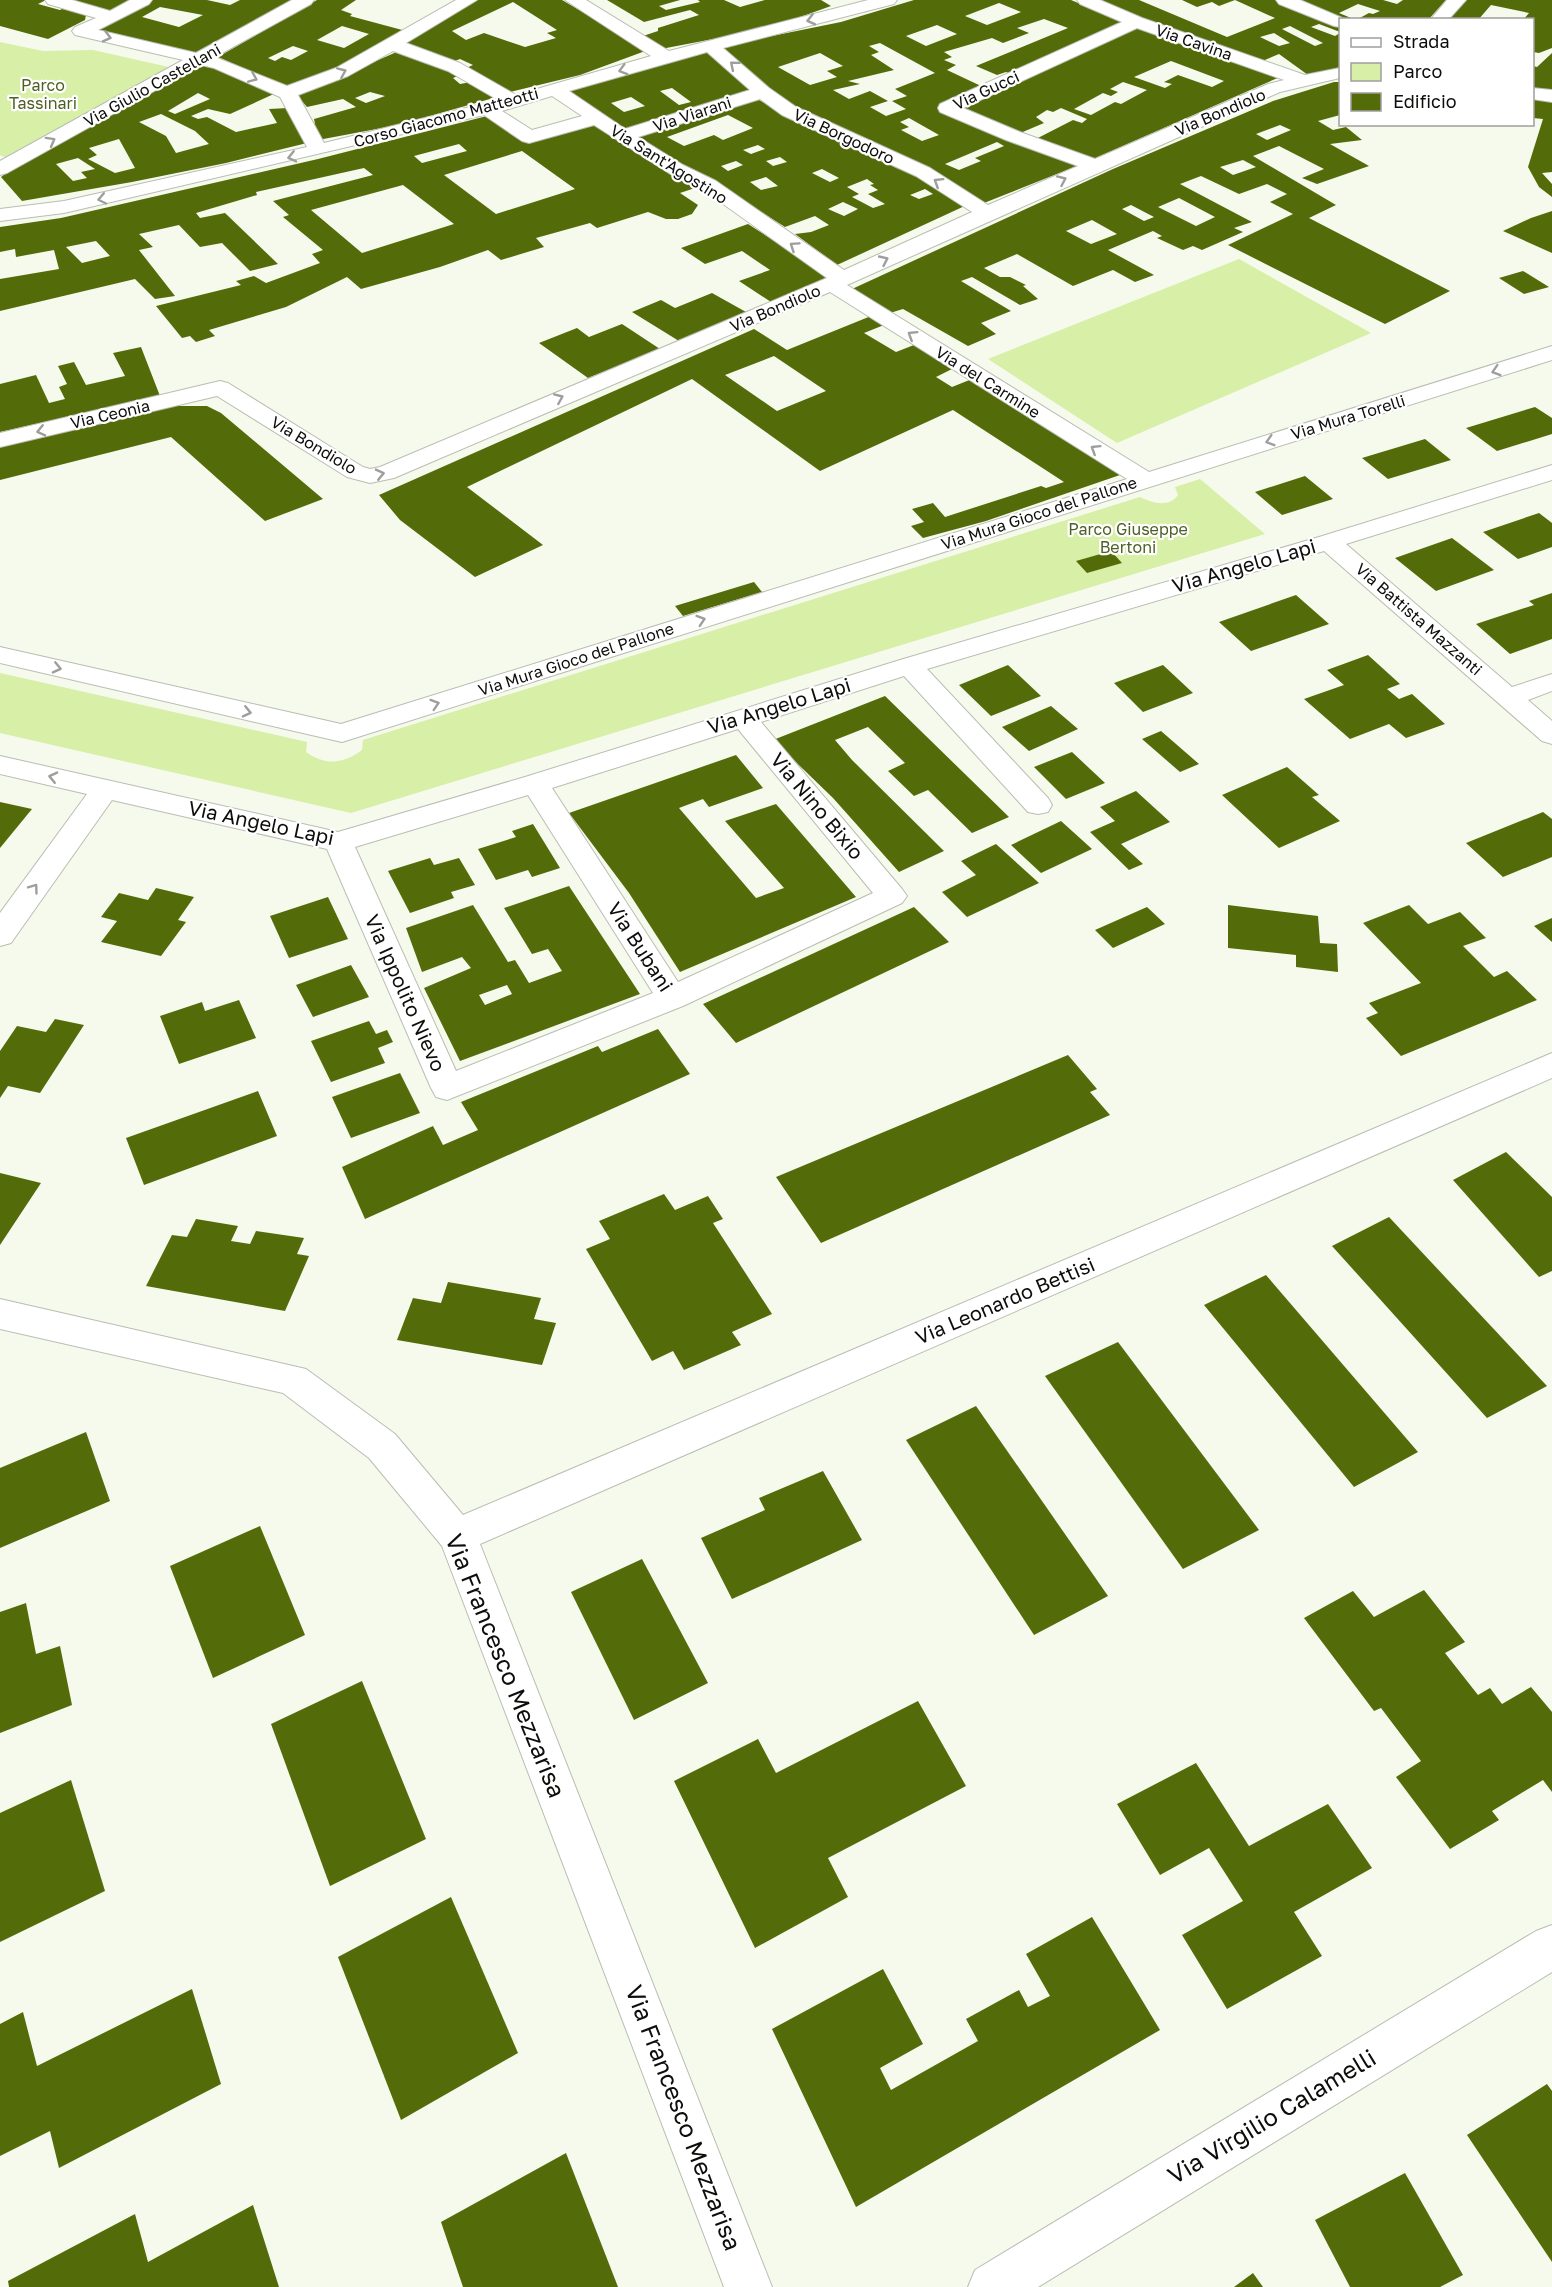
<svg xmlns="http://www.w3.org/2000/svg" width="1552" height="2287" viewBox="0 0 1552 2287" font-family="'Golos Text',sans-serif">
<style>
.green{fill:#d7efa7}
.building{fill:#546b0a;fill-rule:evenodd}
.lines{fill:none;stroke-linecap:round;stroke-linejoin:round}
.minor-casing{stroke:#b9bdb2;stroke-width:2}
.minor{fill:#fff;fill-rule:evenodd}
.oneway{stroke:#9e9f9d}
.labels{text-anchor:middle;stroke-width:4.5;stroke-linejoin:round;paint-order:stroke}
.far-street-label{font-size:16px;fill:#0d0e0b;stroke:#fff}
.far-park-label{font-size:16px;fill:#4e6023;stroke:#fff}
.street-label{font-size:20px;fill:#0d0e0b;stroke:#fff}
.near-street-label{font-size:24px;fill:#0d0e0b;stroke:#fff}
</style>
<rect width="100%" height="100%" fill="#f5faed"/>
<g class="green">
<path d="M0,42L43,51L93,50L173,68L10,160L0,155Z"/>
<path d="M1239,259L1371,333L1117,443L988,359Z"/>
<path d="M1200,479L1265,534L351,813L0,733V673L307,742L306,752C326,766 343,764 362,750L363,740L1140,497C1152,503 1169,508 1178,495L1175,487Z"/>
</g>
<g class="building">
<path d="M0,0H46L38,4L60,10L69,5L87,10L85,20L48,39L0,26Z"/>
<path d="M70,0H133L110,13Z"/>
<path d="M151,0H207L230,5L240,0H294L197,57L95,29ZM160,7L203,15L179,27L142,17Z"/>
<path d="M317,0H356L341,10L352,14L350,16L406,31L362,59L287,88L218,57ZM342,26L369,34L344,48L317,40ZM293,46L308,51L291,60L282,57L275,61L268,58Z"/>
<path d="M477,0H562L648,50L580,75L510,92L464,69L473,65L460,59L452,62L401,41ZM513,2L557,30L547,33L556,38L525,47L484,33L466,40L452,31Z"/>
<path d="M607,0H680L659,6L666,10L700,2L698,0H724L740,7L765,0H821L831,6L789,21L729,36L661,49L640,37L658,31V28L699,15L690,10L644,22Z"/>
<path d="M914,0H1071L1126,23L1011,74L1006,72L997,75L976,66L1068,28L1044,19L1017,28L1029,33L1003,43L992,38L944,52L952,57L944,60L956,65L947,70L981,86L938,107L1009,138L1082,164L984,203L794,108L717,47L841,22ZM999,3L1021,12L987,25L965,16ZM937,25L957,34L926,46L906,36ZM880,43L935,73L895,89L907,96L892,101L906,109L886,116L870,107L888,101L870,91L849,99L833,90L860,84L848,81L894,70L871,55L879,52L869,46ZM820,53L843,66L827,71L837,77L810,85L778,67ZM909,118L939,135L922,141L901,130L909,127L900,122ZM997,142L1004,146L975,158L981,161L959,170L945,164Z"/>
<path d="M1093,0H1139L1227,37L1275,18L1235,0L1219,6L1212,2L1197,7L1182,0H1277L1340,25V32L1319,24L1311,27L1335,36L1340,33V68L1308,75L1279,54L1260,62ZM1290,26L1323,43L1315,46L1282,29ZM1274,33L1290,43L1279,46L1260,37Z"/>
<path d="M1295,0H1383L1397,4L1403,0H1446L1428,20H1356L1369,13L1373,14L1380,11L1358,4L1339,13L1356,20H1340Z"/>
<path d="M1462,0H1552V48L1539,53L1533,52V20H1523L1529,13L1491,5L1478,20H1442Z"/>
<path d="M1139,24L1282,76L1091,160L1034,140L1073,120L1082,123L1087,119L1061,108L1053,112L1047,110L1036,117L1044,123L1018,134L952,109ZM1171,61L1224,81L1212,87L1178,75L1164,82L1172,84L1165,88L1134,77ZM1123,82L1147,90L1121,104L1115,102L1091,115L1074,109L1103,93L1111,96L1118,92L1110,89Z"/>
<path d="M401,50L460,75L453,78L460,84L471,82L497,97L398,125L318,140L314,119L356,107L343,99L307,107L295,93L340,77ZM370,92L385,96L366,103L355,98Z"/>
<path d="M708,51L755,91L626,131L563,91ZM672,88L691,102L679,105L660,91ZM631,97L645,106L624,112L611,103Z"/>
<path d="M1552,53V91L1533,88V66L1537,67Z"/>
<path d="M199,62L220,68L239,79L276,93L230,114L208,109L191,116L198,119L207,117L236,132L277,123L269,109L288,108L307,143L226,163L132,182L22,201L1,177L22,162ZM198,93L210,99L175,114L168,111ZM161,114L195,131L209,144L176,153L166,136L139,122ZM119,139L135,168L115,173L88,159L97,155L89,148ZM78,158L95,169L81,172L87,178L73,181L56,164Z"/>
<path d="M1334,82H1340V115L1318,121L1333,130L1346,127L1362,140L1330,144L1369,166L1317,184L1302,178L1324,169L1279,146L1253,156L1336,205L1309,218L1450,291L1385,324L1228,245L1293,214L1270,202L1287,194L1267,184L1239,194L1201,176L1180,184L1252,222L1234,228L1243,232L1202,250L1193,246L1183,250L1157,238L1162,236L1153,231L1108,250L1154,275L1135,282L1113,270L1073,286L1017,254L984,268L1000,277H1010L1026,285L1023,286L1038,299L1020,305L972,277L961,281L1011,311L981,323L996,334L968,346L903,309L890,313L852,289L1113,169L1273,101ZM1280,125L1291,130L1267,140L1256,134ZM1243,160L1256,167L1233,175L1220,167ZM1179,198L1215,217L1196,226L1158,207ZM1131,205L1154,217L1144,221L1122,209ZM1092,220L1117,234L1091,244L1066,231Z"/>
<path d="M754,97L777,110L846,141L877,160L921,174L969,204L837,265L795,234L811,232L829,225L815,216L785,227L711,180L689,172L635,135ZM728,115L753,128L723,140L714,135L684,146L667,137ZM758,145L765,149L751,154L743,150ZM780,157L787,162L773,166L766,161ZM736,161L743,165L728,171L721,166ZM822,169L839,178L830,182L812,173ZM766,177L778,186L761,190L750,182ZM867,179L874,184L870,185L878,190L868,194L885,204L873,208L852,197L859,194L847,187ZM925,189L933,194L919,199L910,195ZM843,202L858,209L844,216L828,209Z"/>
<path d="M1533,97L1552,100V172L1542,173L1552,184V197L1539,187L1528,167L1543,119L1533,118Z"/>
<path d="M487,116L525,141L592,122L678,179L686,176L701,186L680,193L698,205L692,214L678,219H666L648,212L597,228L590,223L536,238L544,247L501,260L488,250L440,267L361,289L347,277L286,307L209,330L215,336L196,342L190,336L182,338L156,306L241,285L236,281L254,276L266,283L320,263L312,254L323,250L283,217L289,215L273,201L373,175L364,168L256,192L257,195L196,213L200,218L225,213L278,264L250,271L222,243L200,247L179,225L139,234L153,247L139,250L175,296L155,299L135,279L0,311V279L59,269L54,250L16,257L15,249L0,252V227L61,218L318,159ZM459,144L467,151L422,163L414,156ZM522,151L575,189L496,214L444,175ZM403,185L454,224L362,253L311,210ZM96,241L110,256L82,263L66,247Z"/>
<path d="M1552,211V253L1503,231L1531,218Z"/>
<path d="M748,224L833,279L771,302L739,281L770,270L742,251L705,264L681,248Z"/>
<path d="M1523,271L1549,287L1524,294L1499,278Z"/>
<path d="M712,293L746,312L679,341L632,312L661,300L675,308Z"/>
<path d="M871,316L884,325L864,333L896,352L914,345L954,368L936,377L952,387L972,379L1120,475L986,521L923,538L911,526L924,522L912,509L933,503L945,517L1041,486L1046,488L1064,482L953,410L820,471L692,379L467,487L543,545L475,577L400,520L379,495L754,329L787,350ZM774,356L826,391L777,411L725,375Z"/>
<path d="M622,324L660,349L588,378L539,343L577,328L589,337Z"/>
<path d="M141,347L160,396L0,432V384L36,375L49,403L65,399L59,387L67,384L58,366L74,362L86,385L125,376L113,353Z"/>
<path d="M171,406H207L221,413L323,499L265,521L171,437L0,480V447Z"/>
<path d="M1535,407L1552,418V434L1497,451L1466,428Z"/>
<path d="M1425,439L1451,460L1388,479L1362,458Z"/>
<path d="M1305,476L1333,499L1282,515L1255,492Z"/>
<path d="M1539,513L1552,523V547L1518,559L1483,532Z"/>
<path d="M1452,538L1494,570L1436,591L1395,558Z"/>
<path d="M1111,551L1122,563L1087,573L1076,561Z"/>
<path d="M754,582L762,592L683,616L675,606Z"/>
<path d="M1552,593V639L1510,654L1476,624L1534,605L1529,601Z"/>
<path d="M1296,595L1329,624L1251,651L1219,622Z"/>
<path d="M1368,655L1400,684L1387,689L1399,699L1412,694L1445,724L1406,738L1389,724L1350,739L1304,699L1344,685L1327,670Z"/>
<path d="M1008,665L1041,696L991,716L959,685Z"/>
<path d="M1163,665L1193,693L1143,712L1114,683Z"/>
<path d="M885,696L1009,817L972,833L928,790L914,796L888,771L905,763L868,727L835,740L852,760L944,851L899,872L833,798L773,740Z"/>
<path d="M1051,706L1078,729L1029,751L1002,727Z"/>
<path d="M1161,731L1199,764L1180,772L1142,739Z"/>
<path d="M1072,752L1105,783L1066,799L1034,767Z"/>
<path d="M736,755L763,788L709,807L703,799L679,808L756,898L784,888L725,821L776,804L856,897L680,972L629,893L569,813Z"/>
<path d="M1287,767L1319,795L1312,797L1340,821L1279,848L1222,795Z"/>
<path d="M1136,791L1170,822L1121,844L1143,864L1129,870L1090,832L1115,821L1100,807Z"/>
<path d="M0,802L32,809L0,848Z"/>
<path d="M1543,812L1552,819V857L1503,877L1466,843Z"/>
<path d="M1061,821L1092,849L1041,873L1011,845Z"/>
<path d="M533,824L560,868L532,877L528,870L496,880L478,849L516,837L512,831Z"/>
<path d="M996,844L1039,883L967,917L942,892L976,875L961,861Z"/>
<path d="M430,858L434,865L459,858L475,885L451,892L454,898L410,913L388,871Z"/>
<path d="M569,886L640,994L460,1061L424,988L471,968L462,957L422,972L406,928L473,905L508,962L515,960L529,983L562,971L548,949L532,954L504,908ZM507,985L512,994L485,1005L479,995Z"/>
<path d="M156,888L194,897L178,920L186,922L161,956L101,942L117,921L101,917L119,893L148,900Z"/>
<path d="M328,897L348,939L289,958L270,916Z"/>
<path d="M1228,905L1318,916L1320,943L1337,944L1338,972L1296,967V955L1228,948Z"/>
<path d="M1409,905L1428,924L1460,912L1486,938L1463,946L1494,977L1507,971L1537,1000L1401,1056L1366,1018L1378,1013L1369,1003L1421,983L1363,923Z"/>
<path d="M914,907L949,942L736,1043L703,1004Z"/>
<path d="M1147,907L1165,924L1113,948L1095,930Z"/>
<path d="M1552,918V942L1534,926Z"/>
<path d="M351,965L369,997L313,1017L296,985Z"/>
<path d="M239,1000L256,1038L179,1064L160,1016L202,1002L205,1011Z"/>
<path d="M55,1019L84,1025L40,1093L8,1086L0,1098V1051L17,1026L46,1032Z"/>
<path d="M369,1021L376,1034L387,1030L393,1042L378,1048L385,1063L331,1082L311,1041Z"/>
<path d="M658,1029L690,1074L365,1219L342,1167L433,1126L443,1145L478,1130L461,1102L598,1046L602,1052Z"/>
<path d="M1068,1055L1097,1089L1090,1092L1110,1115L821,1243L776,1177Z"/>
<path d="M400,1073L420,1113L351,1138L332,1097Z"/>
<path d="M258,1091L277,1136L144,1185L126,1138Z"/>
<path d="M1506,1152L1552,1197V1271L1539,1277L1453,1180Z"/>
<path d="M0,1173L41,1183L0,1245Z"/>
<path d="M664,1194L675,1210L708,1196L723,1219L713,1223L772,1314L732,1332L741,1345L684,1370L673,1351L652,1361L586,1249L610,1239L599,1221Z"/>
<path d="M1389,1217L1547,1386L1487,1418L1332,1246Z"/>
<path d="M196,1219L238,1226L231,1241L250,1244L256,1231L304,1238L297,1254L309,1256L285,1311L146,1286L172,1235L187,1237Z"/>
<path d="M1266,1275L1418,1452L1354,1487L1204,1305Z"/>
<path d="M448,1282L541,1298L534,1319L556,1323L542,1365L397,1340L413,1298L441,1303Z"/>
<path d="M1118,1342L1259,1530L1183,1569L1045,1376Z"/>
<path d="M976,1406L1108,1596L1034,1635L906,1440Z"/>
<path d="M86,1432L110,1501L0,1548V1468Z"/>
<path d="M823,1471L862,1540L732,1599L701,1538L765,1510L759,1498Z"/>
<path d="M260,1526L305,1635L213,1678L170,1566Z"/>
<path d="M642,1559L708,1683L634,1720L571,1592Z"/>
<path d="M1424,1590L1465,1642L1445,1653L1478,1695L1490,1688L1502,1704L1531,1687L1552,1712V1792L1543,1780L1492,1811L1499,1820L1450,1849L1396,1777L1421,1761L1381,1708L1374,1711L1304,1618L1353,1591L1374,1617Z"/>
<path d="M26,1603L36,1654L60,1646L72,1705L0,1733V1612Z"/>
<path d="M362,1681L426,1839L330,1886L271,1724Z"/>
<path d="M918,1701L966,1786L828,1858L848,1897L755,1948L674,1781L758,1739L776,1773Z"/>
<path d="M1196,1763L1249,1846L1328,1804L1372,1868L1294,1912L1322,1956L1227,2009L1182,1935L1243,1901L1209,1848L1160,1875L1117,1804Z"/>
<path d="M71,1780L105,1891L0,1942V1813Z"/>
<path d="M451,1897L518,2053L401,2120L338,1957Z"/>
<path d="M1092,1917L1160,2030L856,2207L772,2029L883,1969L923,2044L880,2068L891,2090L978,2041L966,2019L1019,1990L1028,2007L1050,1996L1026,1954Z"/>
<path d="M192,1989L221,2084L59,2168L50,2131L0,2156V2024L23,2012L37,2066Z"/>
<path d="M1547,2084L1552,2091V2262L1467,2135Z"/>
<path d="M566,2153L618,2287H463L441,2222Z"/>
<path d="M1405,2173L1463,2275L1440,2287H1350L1315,2220Z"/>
<path d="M253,2205L279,2287H9L8,2281L135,2214L148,2262Z"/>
<path d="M1253,2273L1263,2287H1234Z"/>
</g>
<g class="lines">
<g class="minor-casing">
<g id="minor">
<path d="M45,0H72L110,11L130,0H152L149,4L98,30L196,53L292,0H314L311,4L215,57L287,86L336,68L456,0H477L406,43L460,63L516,95L651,56L565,0H586L669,51L868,0H897L894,4L723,48L769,88L796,107L930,168L988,205L1078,166L1006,140L940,112L938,108L940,104L1122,22L1080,4L1077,0H1100L1142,18L1305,75L1340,68V78L1280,92L847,285L1149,472L1552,346V360L342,742L0,663V647L341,724L1127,479L830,292L394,478L370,483L347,477L217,396L0,447V433L220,381L228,383L363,467L370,469L380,467L827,278L702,189L669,173L594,125L529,143L522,141L484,115L64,213L0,221V209L64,201L307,147L280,97L214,68L201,65L7,173L0,175V161L183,60L75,35L72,31L75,27L96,18L48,4ZM1137,28L1284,80L1268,84L1095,159L1020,132L963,108ZM393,51L448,71L498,100L324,143L298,95L348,76ZM707,52L750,90L625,129L569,91ZM552,96L582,116L532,130L502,111ZM760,99L782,115L916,176L972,212L844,270L716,181L683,165L638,137Z"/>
<path d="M1276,0H1300L1347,20H1340V27L1334,26L1279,4Z"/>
<path d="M1447,0H1466L1448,20H1430Z"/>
<path d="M1532,88L1552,90V102L1532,99Z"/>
<path d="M1552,465V480L1346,544L1512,687L1552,674V691L1528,700L1552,721V744L1542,741L1324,551L927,669L1048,798L1052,805L1048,812L1038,814L1028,812L904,676L761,722L902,889L907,896L902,903L683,1006L447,1100L436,1097L431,1088L327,849L112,800L11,943L0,946V913L87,794L0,774V756L338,832L525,777L900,660L1319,537ZM738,729L873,893L678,982L552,788ZM528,795L653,993L456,1071L355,847Z"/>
<path d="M1552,1053V1078L480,1544L772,2287H724L442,1546L369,1458L283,1393L0,1329V1299L306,1369L395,1434L463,1515Z"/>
<path d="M1552,1925V1972L1038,2287H968L975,2270L1536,1931Z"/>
</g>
</g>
<use href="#minor" class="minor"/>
</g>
<defs><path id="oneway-chevron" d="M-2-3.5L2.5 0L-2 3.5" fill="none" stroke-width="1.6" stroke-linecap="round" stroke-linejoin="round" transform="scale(1.5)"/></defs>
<g class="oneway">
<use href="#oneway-chevron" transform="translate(811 20) rotate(166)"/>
<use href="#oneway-chevron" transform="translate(107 37) rotate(14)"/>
<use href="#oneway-chevron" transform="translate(734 65) rotate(-140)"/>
<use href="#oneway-chevron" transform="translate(623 70) rotate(164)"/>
<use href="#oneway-chevron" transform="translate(342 72) rotate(-23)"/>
<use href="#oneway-chevron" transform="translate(253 78) rotate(23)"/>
<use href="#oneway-chevron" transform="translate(51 141) rotate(-29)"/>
<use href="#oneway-chevron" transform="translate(292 157) rotate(167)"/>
<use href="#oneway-chevron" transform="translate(1062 180) rotate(-24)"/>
<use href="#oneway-chevron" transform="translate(938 182) rotate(-148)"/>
<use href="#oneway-chevron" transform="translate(102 199) rotate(168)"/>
<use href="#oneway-chevron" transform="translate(794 246) rotate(-146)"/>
<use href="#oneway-chevron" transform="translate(884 260) rotate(-25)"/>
<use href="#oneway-chevron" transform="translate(912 335) rotate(-148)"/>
<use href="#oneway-chevron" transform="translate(1496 371) rotate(163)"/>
<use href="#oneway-chevron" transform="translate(559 398) rotate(-23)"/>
<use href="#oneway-chevron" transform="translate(41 431) rotate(167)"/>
<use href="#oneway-chevron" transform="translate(1270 441) rotate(163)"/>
<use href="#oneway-chevron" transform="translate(1095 449) rotate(-148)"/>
<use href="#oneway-chevron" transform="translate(380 474) rotate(-13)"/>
<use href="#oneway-chevron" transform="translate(701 620) rotate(-18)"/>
<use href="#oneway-chevron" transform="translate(57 668) rotate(13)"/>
<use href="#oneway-chevron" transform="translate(435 704) rotate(-18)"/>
<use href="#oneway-chevron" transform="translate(247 712) rotate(13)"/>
<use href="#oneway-chevron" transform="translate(53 777) rotate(-167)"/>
<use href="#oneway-chevron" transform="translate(34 888) rotate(-54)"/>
</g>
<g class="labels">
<g class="far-street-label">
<text transform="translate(1194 42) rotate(19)" y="6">Via Cavina</text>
<text transform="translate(152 85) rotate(-29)" y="6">Via Giulio Castellani</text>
<text transform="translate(986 90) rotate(-25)" y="6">Via Gucci</text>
<text transform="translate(1220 112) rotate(-23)" y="6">Via Bondiolo</text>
<text transform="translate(692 114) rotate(-18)" y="6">Via Viarani</text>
<text transform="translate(446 117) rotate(-15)" y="6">Corso Giacomo Matteotti</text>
<text transform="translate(844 136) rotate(25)" y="6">Via Borgodoro</text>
<text transform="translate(669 164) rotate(32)" y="6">Via Sant'Agostino</text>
<text transform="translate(775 308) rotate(-23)" y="6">Via Bondiolo</text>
<text transform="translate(988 382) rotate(32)" y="6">Via del Carmine</text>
<text transform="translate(110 414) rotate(-13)" y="6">Via Ceonia</text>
<text transform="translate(1348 417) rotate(-17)" y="6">Via Mura Torelli</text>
<text transform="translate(314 445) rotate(31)" y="6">Via Bondiolo</text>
<text transform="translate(1039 513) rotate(-18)" y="6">Via Mura Gioco del Pallone</text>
<text transform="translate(1419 619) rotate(41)" y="6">Via Battista Mazzanti</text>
<text transform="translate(576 659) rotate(-18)" y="6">Via Mura Gioco del Pallone</text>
</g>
<g class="far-park-label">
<text x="43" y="91">Parco<tspan x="43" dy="18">Tassinari</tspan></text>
<text x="1128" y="535">Parco Giuseppe<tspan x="1128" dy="18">Bertoni</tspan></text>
</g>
<g class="street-label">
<text transform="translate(1244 566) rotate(-16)" y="7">Via Angelo Lapi</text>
<text transform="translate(779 706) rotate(-17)" y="7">Via Angelo Lapi</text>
<text transform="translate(817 806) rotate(50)" y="7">Via Nino Bixio</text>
<text transform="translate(261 823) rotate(12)" y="7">Via Angelo Lapi</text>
<text transform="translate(640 947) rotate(57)" y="7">Via Bubani</text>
<text transform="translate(405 993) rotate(66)" y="7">Via Ippolito Nievo</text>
<text transform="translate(1005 1301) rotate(-23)" y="7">Via Leonardo Bettisi</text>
</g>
<g class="near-street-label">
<text transform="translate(505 1666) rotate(68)" y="8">Via Francesco Mezzarisa</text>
<text transform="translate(1272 2117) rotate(-31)" y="8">Via Virgilio Calamelli</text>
<text transform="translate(683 2118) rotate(69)" y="8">Via Francesco Mezzarisa</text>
</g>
</g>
<rect x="1339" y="18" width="195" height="108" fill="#ffffff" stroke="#9e9f9d" stroke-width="1.5"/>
<rect x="1351" y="38" width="30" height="9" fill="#ffffff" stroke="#9e9f9d" stroke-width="1.5"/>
<text x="1393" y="48" font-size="18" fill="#0d0e0b">Strada</text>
<rect x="1351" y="63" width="30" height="18" fill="#d7efa7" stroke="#9e9f9d" stroke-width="1.5"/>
<text x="1393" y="78" font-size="18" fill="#0d0e0b">Parco</text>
<rect x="1351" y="93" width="30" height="18" fill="#546b0a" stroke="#9e9f9d" stroke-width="1.5"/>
<text x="1393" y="108" font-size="18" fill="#0d0e0b">Edificio</text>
</svg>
